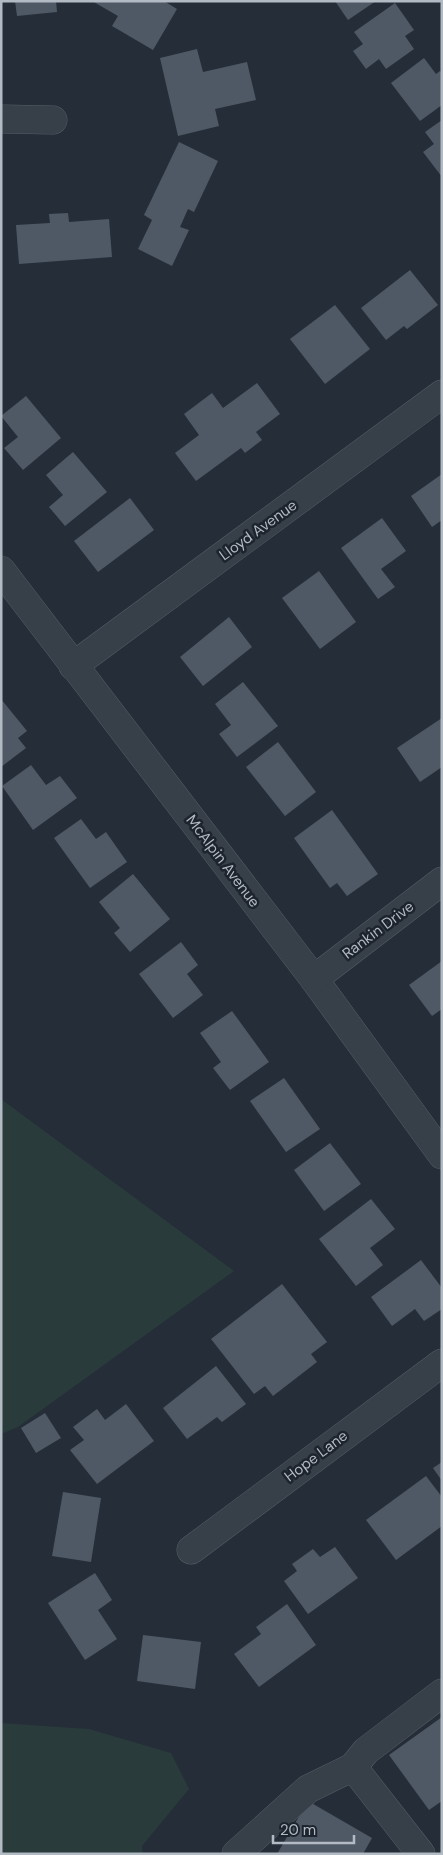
<svg xmlns="http://www.w3.org/2000/svg" width="443" height="1855" viewBox="0 0 443 1855" font-family="'DM Sans',sans-serif">
<style>
.green{fill:#293b3b}
.building{fill:#4f5966}
.lines{fill:none;stroke-linecap:round;stroke-linejoin:round}
.minor-casing{stroke:#555d66;stroke-width:29}
.minor{stroke:#373f48;stroke-width:28}
.labels{text-anchor:middle;stroke-width:5;stroke-linejoin:round;paint-order:stroke}
.street-label{font-size:15px;fill:#b2bac4;stroke:#1d242d}
</style>
<rect width="100%" height="100%" fill="#242d38"/>
<g class="green">
<path d="M1,1099L234,1271L18,1427L1,1434Z"/>
<path d="M1,1723L89,1729L171,1753L189,1789L142,1846L143,1854H1Z"/>
</g>
<g class="building">
<path d="M15,1H56L57,12L17,16Z"/>
<path d="M92,1H164L177,9L153,50L112,26L118,16Z"/>
<path d="M335,1H376L348,20Z"/>
<path d="M395,3L414,30L405,36L414,49L386,69L379,59L366,69L353,51L363,44L354,32Z"/>
<path d="M197,49L203,72L247,62L256,100L215,109L219,126L178,136L160,58Z"/>
<path d="M424,58L436,74L440,71L442,73V105L420,121L391,83Z"/>
<path d="M442,120V177L423,152L434,144L425,132Z"/>
<path d="M179,142L218,161L194,212L188,209L180,227L189,230L172,266L138,249L152,220L144,215Z"/>
<path d="M68,213L69,222L109,219L112,257L19,264L16,225L50,223L49,214Z"/>
<path d="M410,270L438,305L407,329L404,326L386,340L361,308Z"/>
<path d="M335,305L370,349L325,384L290,339Z"/>
<path d="M257,383L280,414L256,432L262,440L245,453L241,448L196,481L175,453L199,435L184,414L212,393L223,408Z"/>
<path d="M26,396L61,438L23,470L4,448L18,437L1,416Z"/>
<path d="M73,452L107,492L65,526L49,507L63,495L46,475Z"/>
<path d="M442,474V520L432,527L411,496Z"/>
<path d="M130,498L154,530L98,572L74,541Z"/>
<path d="M382,518L406,551L381,569L395,587L378,599L341,548Z"/>
<path d="M319,571L356,622L320,649L282,598Z"/>
<path d="M229,617L252,647L203,686L180,657Z"/>
<path d="M243,682L278,726L237,757L219,734L231,725L215,704Z"/>
<path d="M1,699L27,731L18,738L26,748L1,767Z"/>
<path d="M442,718V767L420,782L397,748Z"/>
<path d="M278,742L316,792L285,816L246,767Z"/>
<path d="M31,765L46,785L60,776L77,798L33,830L2,786Z"/>
<path d="M332,810L378,874L347,896L337,883L330,888L294,838Z"/>
<path d="M81,819L96,839L106,832L127,862L90,888L54,838Z"/>
<path d="M133,874L170,919L130,952L114,933L120,928L99,902Z"/>
<path d="M181,942L198,965L187,974L203,995L173,1018L139,974Z"/>
<path d="M442,961V1009L432,1016L409,985Z"/>
<path d="M232,1011L269,1062L230,1090L213,1068L221,1062L200,1033Z"/>
<path d="M284,1078L320,1129L286,1152L250,1101Z"/>
<path d="M330,1143L361,1184L324,1211L294,1170Z"/>
<path d="M371,1199L395,1229L370,1248L383,1265L356,1286L319,1239Z"/>
<path d="M421,1260L442,1288V1309L424,1321L415,1309L392,1326L371,1297Z"/>
<path d="M282,1284L327,1342L311,1354L317,1362L273,1396L265,1386L254,1394L211,1339Z"/>
<path d="M216,1366L246,1404L222,1422L217,1417L187,1439L163,1408Z"/>
<path d="M126,1404L154,1441L97,1484L70,1450L84,1440L73,1427L97,1409L105,1420Z"/>
<path d="M45,1413L61,1438L36,1453L21,1428Z"/>
<path d="M442,1462V1481L433,1468Z"/>
<path d="M426,1476L442,1497V1526L396,1560L366,1520Z"/>
<path d="M63,1492L101,1498L91,1562L52,1556Z"/>
<path d="M335,1547L358,1578L308,1614L284,1581L297,1571L292,1564L313,1549L320,1557Z"/>
<path d="M95,1573L112,1600L98,1610L117,1639L85,1660L48,1603Z"/>
<path d="M287,1604L316,1645L259,1687L234,1654L261,1634L256,1627Z"/>
<path d="M143,1635L201,1642L195,1689L137,1681Z"/>
<path d="M442,1717V1801L429,1810L389,1755Z"/>
<path d="M308,1801L372,1838L363,1854H277Z"/>
</g>
<g class="lines">
<g class="minor-casing">
<g id="minor">
<path d="M1,119L53,120"/>
<path d="M1,570L314,979L442,1155"/>
<path d="M73,666L442,394"/>
<path d="M314,979L442,881"/>
<path d="M191,1550L442,1363"/>
<path d="M236,1854L308,1789L353,1767"/>
<path d="M421,1854L353,1767L366,1751L442,1693"/>
</g>
</g>
<use href="#minor" class="minor"/>
</g>
<g class="labels">
<g class="street-label">
<text transform="translate(258 530) rotate(-36)" y="5">Lloyd Avenue</text>
<text transform="translate(223 861) rotate(53)" y="5">McAlpin Avenue</text>
<text transform="translate(378 930) rotate(-37)" y="5">Rankin Drive</text>
<text transform="translate(316 1456) rotate(-37)" y="5">Hope Lane</text>
</g>
</g>
<rect width="443" height="1855" fill="none" stroke="#b2bac4" stroke-width="5"/>
<path d="M273 1835v8h81v-8" fill="none" stroke="#b2bac4" stroke-width="2.5"/>
<text x="280" y="1835" font-size="15" fill="#b2bac4" stroke="#1d242d" stroke-width="4" paint-order="stroke">20 m</text>
</svg>
